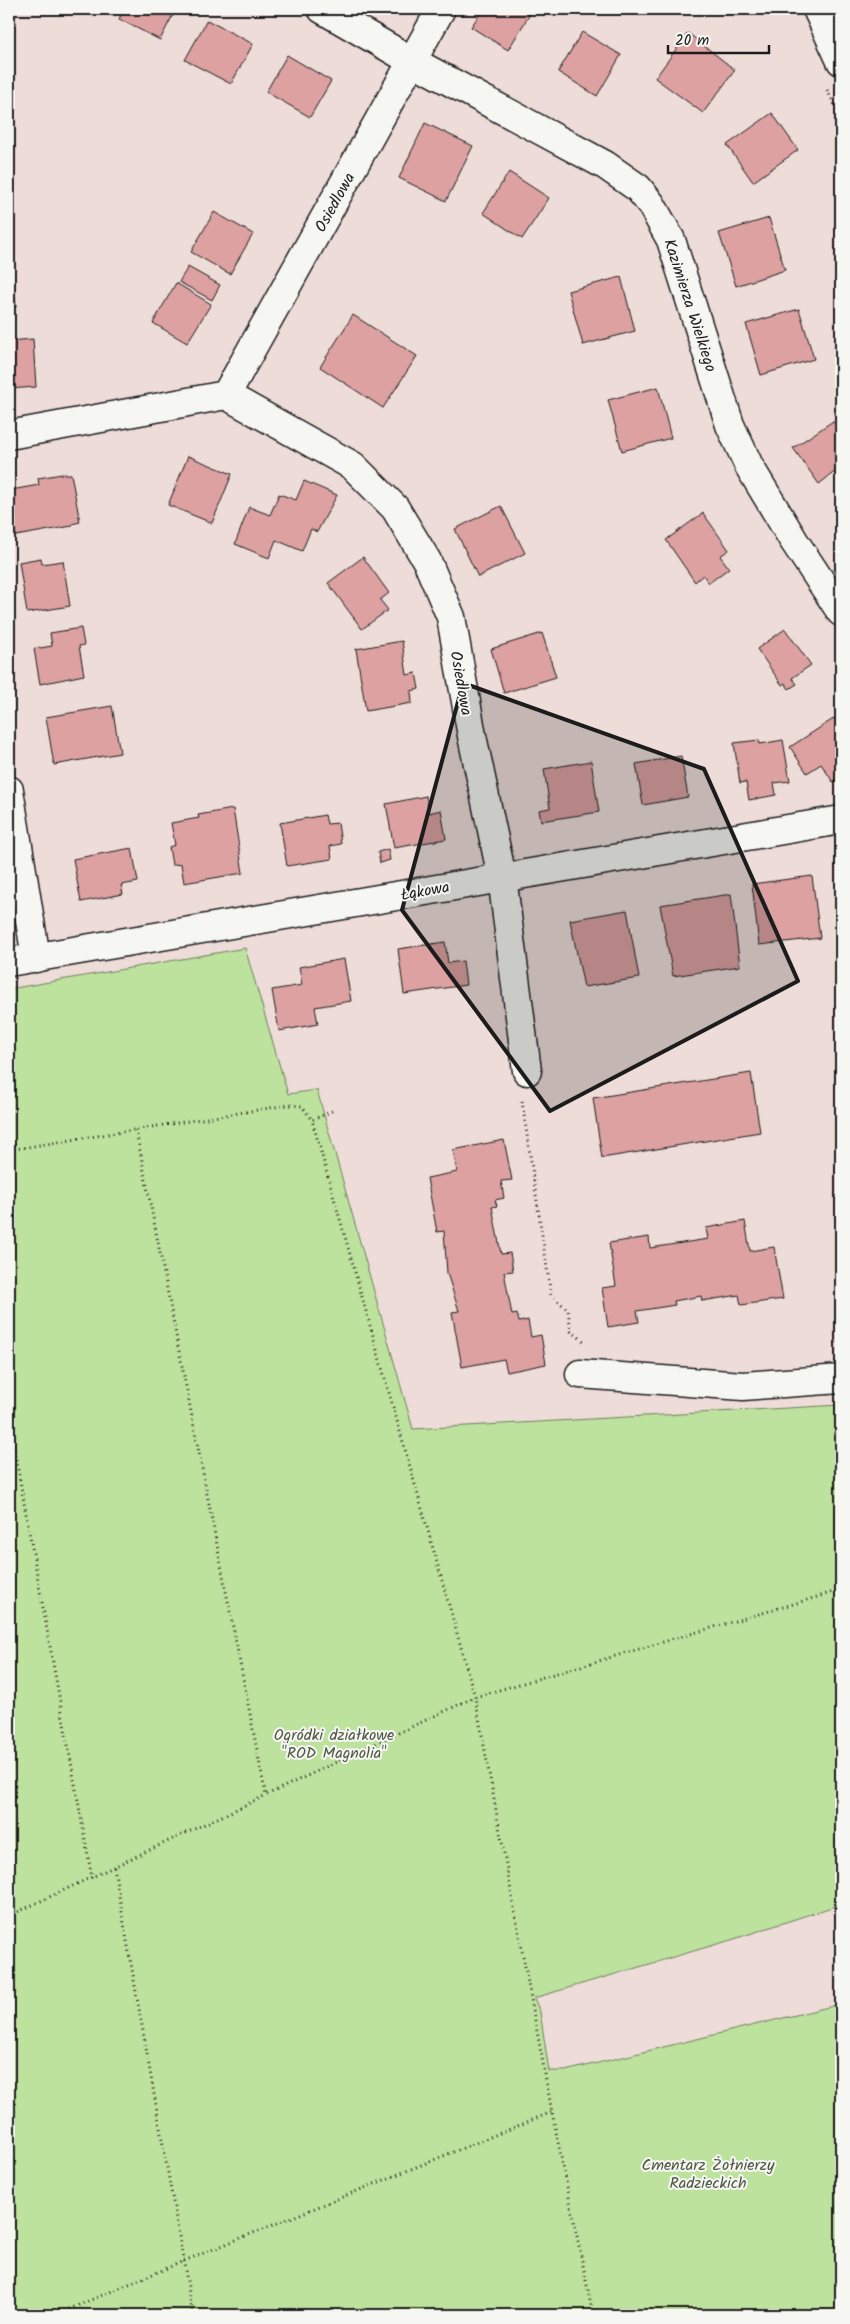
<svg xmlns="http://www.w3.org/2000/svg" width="850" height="2324" viewBox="0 0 850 2324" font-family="Kalam,sans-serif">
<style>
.green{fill:#bde29d;stroke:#6c7f5c}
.building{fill:#dca1a0;stroke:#1c1c1c}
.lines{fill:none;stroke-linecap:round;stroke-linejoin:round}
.street-casing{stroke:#1c1c1c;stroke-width:31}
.secondary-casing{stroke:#1c1c1c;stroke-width:31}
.path{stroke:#1c1c1c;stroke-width:3;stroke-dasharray:1 4;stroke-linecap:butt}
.street{stroke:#f6f6f2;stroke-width:28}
.secondary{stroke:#f6f6f2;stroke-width:28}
.marked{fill:#1c1c1c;fill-opacity:0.2;stroke:#1c1c1c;stroke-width:4;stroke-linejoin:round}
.labels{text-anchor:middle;stroke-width:4;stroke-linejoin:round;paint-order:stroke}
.street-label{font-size:16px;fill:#1c1c1c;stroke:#f6f6f2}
.park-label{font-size:16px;fill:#4c5743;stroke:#f6f6f2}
</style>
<rect width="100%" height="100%" fill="#eedcd9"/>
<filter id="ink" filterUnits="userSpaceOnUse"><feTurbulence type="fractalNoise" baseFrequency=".02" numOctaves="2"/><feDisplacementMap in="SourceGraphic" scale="10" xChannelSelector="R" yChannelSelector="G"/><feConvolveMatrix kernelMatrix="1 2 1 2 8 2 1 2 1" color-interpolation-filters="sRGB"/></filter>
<g filter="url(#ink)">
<path class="green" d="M245,948L288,1094L317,1090L413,1429L841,1405V1904L731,1940L534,1998L540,2012L549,2071H565L841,2004V2315H9V989Z"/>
<g class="building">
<path d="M124,9H176L160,40L119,19Z"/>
<path d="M483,9H533L508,50L471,27Z"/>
<path d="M207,20L253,44L231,84L185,60Z"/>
<path d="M582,32L621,55L597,96L558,72Z"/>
<path d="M688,33L735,70L703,113L655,78Z"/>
<path d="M287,55L331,81L310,117L266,92Z"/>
<path d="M772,113L798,150L753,182L727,145Z"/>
<path d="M425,123L473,146L446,201L399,178Z"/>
<path d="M509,172L549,198L522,239L483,213Z"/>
<path d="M214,212L253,234L230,274L191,252Z"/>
<path d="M769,218L785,270L736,286L719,233Z"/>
<path d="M11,254L16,307H9V255Z"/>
<path d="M188,267L220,285L212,300L179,282Z"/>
<path d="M621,277L635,331L583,345L568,291Z"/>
<path d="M176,283L211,304L187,343L153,323Z"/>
<path d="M799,309L814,359L761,375L746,324Z"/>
<path d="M353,315L417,356L383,408L320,367Z"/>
<path d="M33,339L36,387L9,389V341Z"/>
<path d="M658,387L671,438L622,451L608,400Z"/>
<path d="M833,421L841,433V467L819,484L793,448Z"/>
<path d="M188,456L232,474L212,523L168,505Z"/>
<path d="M62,474H71L80,522L72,524V526L16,536L12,516H16L11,490L39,485L38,478Z"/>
<path d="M304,481L337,495L317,532L311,529L302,551L276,540L269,558L235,544L249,507L270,515L279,494L296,500Z"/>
<path d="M501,506L525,553L478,577L455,529Z"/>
<path d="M703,513L729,550L720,556L729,568L709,583L703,575L695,582L666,540Z"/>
<path d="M363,557L389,593L380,600L388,610L362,629L328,583Z"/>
<path d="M41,558L42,564L63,561L70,606L27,613L19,562Z"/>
<path d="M81,628L84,645L79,646L84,675L40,684L34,649L52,646L50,633Z"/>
<path d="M785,629L811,665L792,678L797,684L789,689L785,683L782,685L757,649Z"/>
<path d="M542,633L556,677L504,693L491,649Z"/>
<path d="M402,641L407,675L416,673L419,689L411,691L412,703L366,711L356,649Z"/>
<path d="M112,706L120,753L54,765L46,717Z"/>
<path d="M841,714V777L833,782L821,764L807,773L790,747Z"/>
<path d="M759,740L760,744L783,740L790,781L774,783L776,795L749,800L746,782L740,783L734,743Z"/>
<path d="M681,756L688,797L643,805L636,764Z"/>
<path d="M591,761L599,812L541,821L539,810L550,808L544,769Z"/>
<path d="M426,796L429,813L441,810L446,839L394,848L386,804Z"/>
<path d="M233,809L243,873L184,883L181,864L172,865L169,847L175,845L171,823L199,818L198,815Z"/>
<path d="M325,815L327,824L338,823L341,844L330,846L332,859L287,866L280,823Z"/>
<path d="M132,848L138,882L121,885L123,894L81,902L73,859Z"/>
<path d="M388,849L390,860L380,863L378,852Z"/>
<path d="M812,876L820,938L759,945L752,884Z"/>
<path d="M731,894L740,966L673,976L660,905Z"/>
<path d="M627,910L639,978L584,987L570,920Z"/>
<path d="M445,942L448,963L463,961L466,985L404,994L398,949Z"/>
<path d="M344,959L351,1001L315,1007L318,1024L279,1031L272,990L302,985L299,967Z"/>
<path d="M751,1073L760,1132L602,1158L593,1098Z"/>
<path d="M504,1140L512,1180L501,1181L504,1198L495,1200L497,1206L492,1207L501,1254L510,1253L513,1271L504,1272L512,1315L517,1314L519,1322L528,1320L531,1337L541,1335L546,1364L507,1372L504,1359L462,1367L452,1312L459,1311L447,1273L444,1231L437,1232L427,1178L457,1172L453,1150Z"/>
<path d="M745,1221L750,1251L774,1247L783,1299L741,1305L739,1295L702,1301L701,1296L674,1301L675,1305L637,1311L639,1322L608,1327L602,1288L616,1286L609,1243L649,1237L650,1248L708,1239L706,1228Z"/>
</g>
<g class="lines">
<g class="street-casing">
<g id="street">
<path d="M322,9L412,61L605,165L638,188L651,204L671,240L730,425L749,466L794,541L841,612"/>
<path d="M226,395L353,466L395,508L427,561L451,617L472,736L502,877L527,1071"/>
<path d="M9,435L226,395L441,9"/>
<path d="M9,790L36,958"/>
<path d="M9,962L841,820"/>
<path d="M580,1374L743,1386L841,1379"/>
</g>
</g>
<g class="secondary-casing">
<path id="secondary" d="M817,9L841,61"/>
</g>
<g class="path">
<path d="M827,90L841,117"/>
<path d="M522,1101L551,1295L568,1310L571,1331L585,1342"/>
<path d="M332,1111L312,1120L475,1697L552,2112L593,2315"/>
<path d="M136,1130L266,1796"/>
<path d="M9,1150L288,1105L302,1106L312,1120"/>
<path d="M9,1420L92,1878"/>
<path d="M114,1867L193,2315"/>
<path d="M9,1916L475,1697L841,1590"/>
<path d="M55,2315L184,2261L552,2112"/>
</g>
<use href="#street" class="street"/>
<use href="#secondary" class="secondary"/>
</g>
</g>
<path class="marked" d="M463,683L704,769L798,981L550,1111L402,910Z"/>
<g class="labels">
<g class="street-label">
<text transform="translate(334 202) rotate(-61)" y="6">Osiedlowa</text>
<text transform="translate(691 305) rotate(72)" y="6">Kazimierza Wielkiego</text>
<text transform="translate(462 683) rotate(80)" y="6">Osiedlowa</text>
<text transform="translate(425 890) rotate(-10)" y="6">Łąkowa</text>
</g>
<g class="park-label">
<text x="334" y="1740">Ogródki działkowe<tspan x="334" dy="18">"ROD Magnolia"</tspan></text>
<text x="708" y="2170">Cmentarz Żołnierzy<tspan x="708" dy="18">Radzieckich</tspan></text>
</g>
</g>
<rect width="850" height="2324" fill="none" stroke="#f6f6f2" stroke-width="30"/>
<rect x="15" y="15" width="820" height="2294" fill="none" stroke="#1c1c1c" stroke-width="2" filter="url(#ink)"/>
<path d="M668 45v8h101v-8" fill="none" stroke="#1c1c1c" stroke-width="2.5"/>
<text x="675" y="45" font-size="15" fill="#1c1c1c" stroke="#f6f6f2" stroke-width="4" paint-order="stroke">20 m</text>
</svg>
